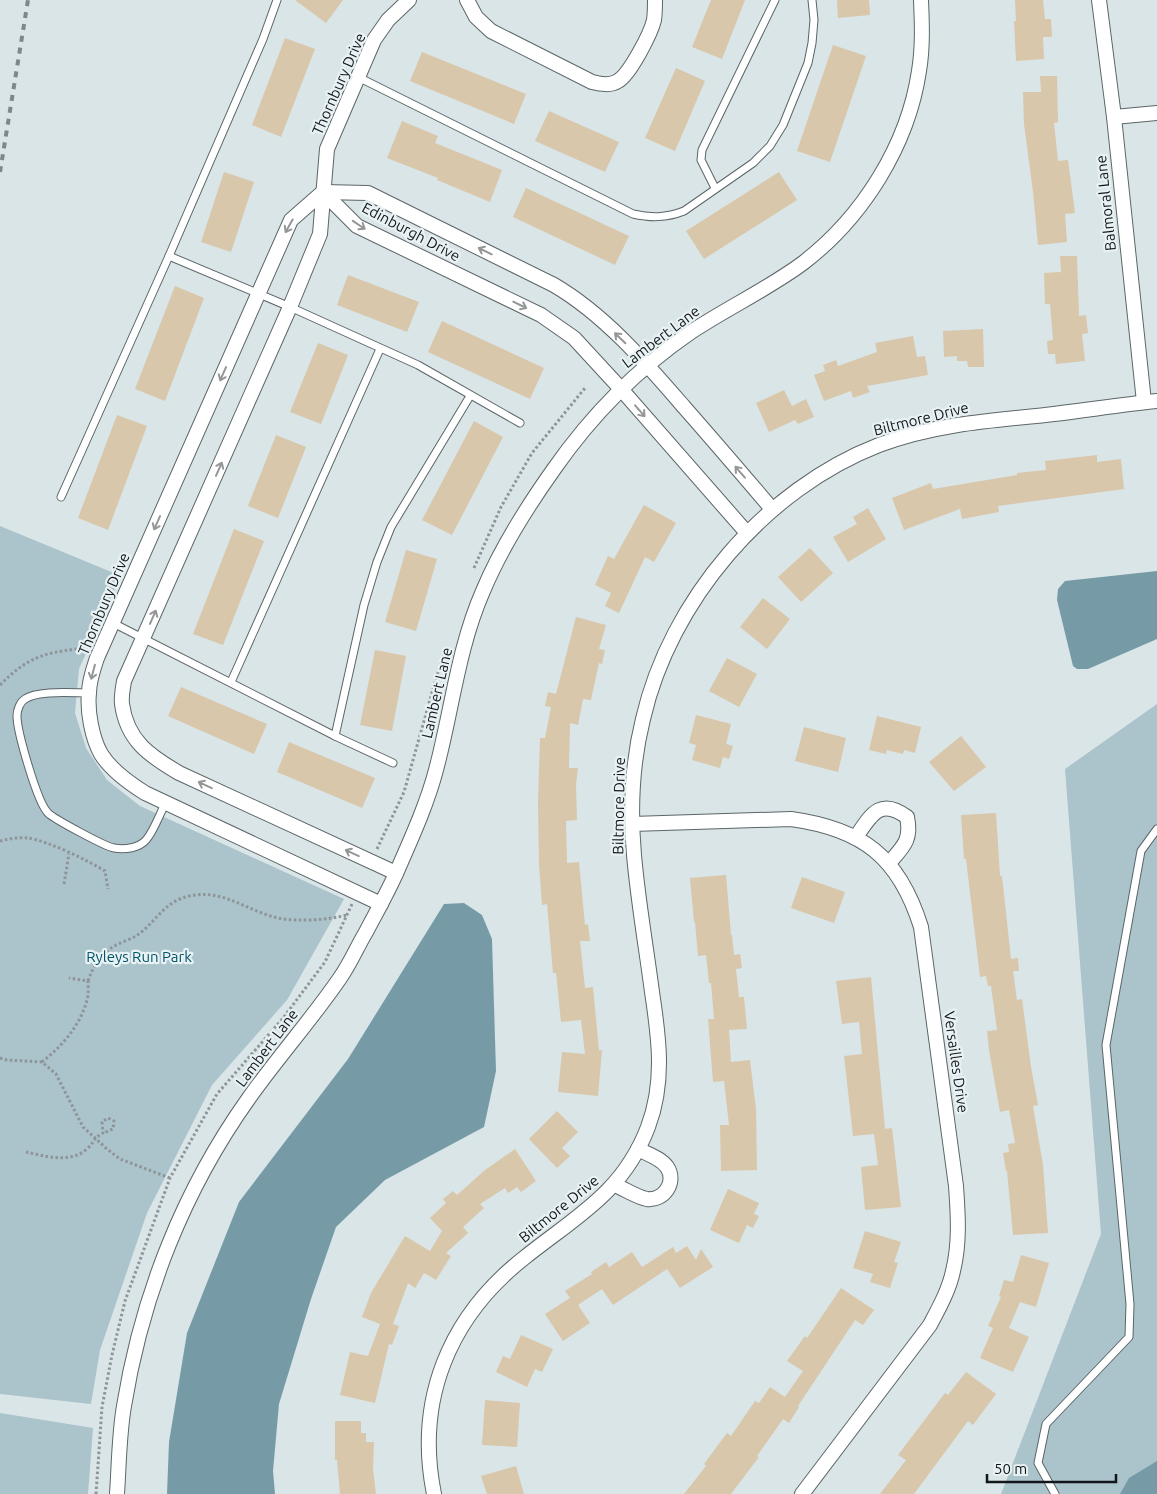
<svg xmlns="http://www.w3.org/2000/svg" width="1157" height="1494" viewBox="0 0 1157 1494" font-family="Ubuntu,sans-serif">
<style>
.green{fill:#abc3cb}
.water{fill:#769ba7}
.building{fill:#d8c7aa}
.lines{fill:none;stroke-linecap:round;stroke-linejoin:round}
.service-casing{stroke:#5c6568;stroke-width:9}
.minor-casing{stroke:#5c6568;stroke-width:16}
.path{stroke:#8d9598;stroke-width:3;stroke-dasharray:2.5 2.5;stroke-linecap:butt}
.service{stroke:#fff;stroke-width:7}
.minor{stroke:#fff;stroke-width:14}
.rail{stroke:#7f8789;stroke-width:4;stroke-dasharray:6 6;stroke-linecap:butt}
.oneway{stroke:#959697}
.labels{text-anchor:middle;stroke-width:4.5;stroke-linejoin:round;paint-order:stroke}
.street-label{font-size:15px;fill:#131618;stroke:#e8f2f5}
.park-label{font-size:15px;fill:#025366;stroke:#e8f2f5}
</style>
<rect width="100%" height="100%" fill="#dae5e8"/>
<g class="green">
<path d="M0,526L121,576L79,669L75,713L86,748L107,780L140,806L344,899L287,1000L212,1085L147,1213L100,1350L91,1404L0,1394Z"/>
<path d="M1157,704V1494H1001L1101,1234L1065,769Z"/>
<path d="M0,1413L93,1428L88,1494H0Z"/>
</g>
<g class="water">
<path d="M1157,571V639L1088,669H1077L1073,666L1057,600L1058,589L1065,581Z"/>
<path d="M464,903L482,915L492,939L496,1071L484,1127L385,1180L336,1227L311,1299L279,1404L273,1471L275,1494H167L169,1442L187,1333L239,1202L348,1059L444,904Z"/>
<path d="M1157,1461V1494H1120L1129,1478Z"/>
</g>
<g class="building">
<path d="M295,0H343L326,23Z"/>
<path d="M711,0H745L722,59L692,47Z"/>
<path d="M837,0H869L870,15L838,18Z"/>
<path d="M1015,0H1043L1045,19H1051L1052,37H1043L1044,59L1016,61L1014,21H1016Z"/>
<path d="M285,38L315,49L281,137L252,125Z"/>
<path d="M833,45L866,56L830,162L797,151Z"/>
<path d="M422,52L526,94L514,124L410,81Z"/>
<path d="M676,68L705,81L675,151L645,138Z"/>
<path d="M1040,76H1057L1058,122L1054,123L1058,161L1068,160L1075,213L1065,214L1067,242L1038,245L1033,192L1024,124L1023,92H1041Z"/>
<path d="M549,111L619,142L605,172L535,141Z"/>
<path d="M402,121L438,136L435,143L502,170L490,202L437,180L438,178L387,158Z"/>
<path d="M224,172L254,182L231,252L201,242Z"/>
<path d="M779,172L797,200L704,259L686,231Z"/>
<path d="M526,188L629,236L615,265L513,217Z"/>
<path d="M1060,256H1077L1079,316L1086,315L1088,333L1082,334L1085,361L1056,364L1055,354H1048L1047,341L1053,340L1050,304H1045L1044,273L1061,272Z"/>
<path d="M348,275L419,302L407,332L337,305Z"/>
<path d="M175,286L204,298L165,401L135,389Z"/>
<path d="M442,321L544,368L530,399L428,352Z"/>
<path d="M983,329L984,367H968L967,361H957V356L944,357L943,331Z"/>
<path d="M913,336L917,357L925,356L928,375L867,386L870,392L853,398L851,391L824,401L814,375L825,371L823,365L836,360L838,366L877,352L875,343Z"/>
<path d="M318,343L348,355L321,424L290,412Z"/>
<path d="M784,390L792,406L806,399L814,417L798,424L795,420L769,432L756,403Z"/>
<path d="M117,415L147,426L108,530L78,518Z"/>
<path d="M474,421L503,437L452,535L422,520Z"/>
<path d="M276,435L306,447L278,518L248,506Z"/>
<path d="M1097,455V462L1121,459L1124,489L998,506L999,512L962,519L960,509L904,530L892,498L931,483L933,489L1017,475V473L1046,470L1045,461Z"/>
<path d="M644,505L676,523L654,562L645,557L619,613L605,606L611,593L595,585L608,556L614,559Z"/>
<path d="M868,508L886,539L848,562L833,537L857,524L853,517Z"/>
<path d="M234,529L264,541L223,645L193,634Z"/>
<path d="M810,548L833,573L801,602L778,577Z"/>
<path d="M406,550L437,559L416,631L385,622Z"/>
<path d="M763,598L790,619L767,649L740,627Z"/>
<path d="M576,617L606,625L599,649L605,650L602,664L599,663L591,700L583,699L578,725L570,723L569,768H578L576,785L577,820L566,821L567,863L579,862L585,925L588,924L590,941H580L585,988L593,987L599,1050H602L598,1096L558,1092L562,1052L585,1054L581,1020L561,1022L556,973H553L547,904L542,905L539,865L538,804L540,738H545L551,707L545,706L548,692L556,694Z"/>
<path d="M375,650L406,656L392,731L360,725Z"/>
<path d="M727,658L757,674L739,707L709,691Z"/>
<path d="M181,687L267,724L254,754L168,716Z"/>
<path d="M696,715L731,724L726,744L733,746L729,759L723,757L720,768L692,760L696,745L689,743Z"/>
<path d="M877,716L921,727L915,753L904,750L903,754L887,750L886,754L869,750Z"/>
<path d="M804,727L846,738L838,772L795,761Z"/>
<path d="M961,736L986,767L954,791L929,762Z"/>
<path d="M289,742L375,778L362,808L277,772Z"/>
<path d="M996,813L1000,876H1002L1011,959L1018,958L1019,971H1013L1017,1000L1022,999L1031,1067L1038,1105L1033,1106L1043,1165L1048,1233L1013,1235L1007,1171H1006L1003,1153L1009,1152L1008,1144L1015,1143L1009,1110L1000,1112L989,1050L987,1031L997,1030L991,986H988L986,976L980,977L966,859H964L961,815Z"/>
<path d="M726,875L731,935H732L734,955L740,954L742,968L736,969L739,997H744L747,1029L729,1030L731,1062L750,1060L756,1109L757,1170L721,1171L720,1125H729L724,1081L713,1082L708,1019H714L711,983H709L706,955L698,956L695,922H694L690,878Z"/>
<path d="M802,877L845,892L834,923L791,908Z"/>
<path d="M871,977L885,1129L892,1128L901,1207L865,1210L861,1167L878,1165L874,1134L853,1136L844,1056L862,1054L859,1022L842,1024L836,981Z"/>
<path d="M557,1111L578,1132L562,1148L570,1156L557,1168L529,1139Z"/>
<path d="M515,1149L536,1181L521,1192L517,1187L508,1193L505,1188L480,1204L484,1208L463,1227L468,1233L446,1253L451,1256L436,1280L424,1273L415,1288L408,1283L393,1324L399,1326L392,1345L389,1344L375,1403L340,1395L350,1352L368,1356L380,1324L362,1317L371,1293L405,1236L430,1251L442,1231L430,1218L446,1203L443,1199L453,1191L457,1195L485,1170Z"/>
<path d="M728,1189L759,1203L754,1214L759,1216L753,1228L747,1225L739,1243L710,1230Z"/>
<path d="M865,1231L901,1242L894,1262L898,1263L890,1288L870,1282L873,1274L853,1268Z"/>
<path d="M687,1246L696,1260L701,1249L713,1267L680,1288L667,1269L613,1305L602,1289L578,1305L590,1323L563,1341L545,1314L570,1298L565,1291L592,1274L591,1272L606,1262L609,1267L632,1252L642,1267L673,1247L676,1253Z"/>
<path d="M1021,1255L1049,1263L1036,1307L1020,1302L1009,1328L1029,1337L1013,1372L980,1358L993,1328L988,1326L1001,1297L999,1296L1004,1280L1013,1282Z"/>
<path d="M841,1288L874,1310L863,1325L855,1320L798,1406L799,1407L789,1423L783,1419L757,1456L759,1457L731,1494H684L706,1466L704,1464L727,1433L731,1436L755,1401L759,1403L770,1387L785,1397L803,1371L787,1361L805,1336L807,1338Z"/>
<path d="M521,1335L553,1349L542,1372L535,1369L527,1387L496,1372L503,1356L510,1359Z"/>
<path d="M966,1372L996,1394L973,1425L968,1421L914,1494H880L906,1460L898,1455L945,1393L948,1395Z"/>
<path d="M485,1400L520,1403L517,1447L482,1445Z"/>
<path d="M335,1421H361V1433H366V1442H374L373,1469L376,1494H340L337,1460H335Z"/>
<path d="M516,1466L524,1494H487L481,1476Z"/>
</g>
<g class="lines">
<g class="service-casing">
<g id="service">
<path d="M358,77L633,214C651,218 666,218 684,211L753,163L770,146L783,125L808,63L812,43L814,20L812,0"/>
<path d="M715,188L701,160L702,150L775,0"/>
<path d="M169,256L290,307L418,365L520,423"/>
<path d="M61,497L169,256L263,39L277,0"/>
<path d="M113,623L335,736L393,763"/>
<path d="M231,682L380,349"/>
<path d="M89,693C72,693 38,690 25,699C20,702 17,710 17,716C17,731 37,802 48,813C54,819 106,847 114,848C125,850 139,848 146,840C154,831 160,813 166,802"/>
<path d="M335,736L364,605L377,562L391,527L470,396"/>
<path d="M1055,1494L1038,1463L1046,1424L1129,1337L1130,1304L1106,1045L1141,851L1157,829"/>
</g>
</g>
<g class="minor-casing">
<g id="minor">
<path d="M467,0L476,17L491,31L592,82C601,84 610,86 618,81C630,74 651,33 654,20C655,13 655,7 655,0"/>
<path d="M1099,0L1114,117L1144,402"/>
<path d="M1114,117L1157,113"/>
<path d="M323,192L291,220L97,658C93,670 89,681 89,693C87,711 92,738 101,754C111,770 129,783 145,793L381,904"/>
<path d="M323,192L368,193L554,285C605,315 646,363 684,407C714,441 743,475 772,509"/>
<path d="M323,192L357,226L541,315L574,338L621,389L747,533"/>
<path d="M632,824L791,819C863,829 899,857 921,927L956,1186C958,1214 960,1243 953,1271C949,1290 939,1308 930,1325L802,1494"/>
<path d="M856,837C871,815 880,797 907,817C912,840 903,847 889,863"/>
<path d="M396,873L179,773C150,756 127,741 122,704C121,697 123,688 124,681L290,307L320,234L327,149L374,40L388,20L409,0"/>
<path d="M615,1185C625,1189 636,1197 647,1199C664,1201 677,1182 667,1167C661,1158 647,1154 638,1149"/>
<path d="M117,1494C119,1465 119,1435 124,1406C142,1295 184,1189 249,1098C278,1057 312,1019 340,978C350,964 357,947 366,932C377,911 389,890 398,869C412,837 427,804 436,770C452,710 458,648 483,591C501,548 527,507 554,469C591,416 637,369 691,332C727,308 768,289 803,263C863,217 908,145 919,71C923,47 922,23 921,0"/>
<path d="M434,1494C415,1400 449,1317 524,1258C575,1217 623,1193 648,1127C665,1082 659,1038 652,992C646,946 638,901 634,855C630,809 632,763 643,719C670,601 765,489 879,445C929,426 982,421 1036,416C1076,412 1117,405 1157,401"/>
</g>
</g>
<g class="path">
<path d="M474,568L501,507L532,453L585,388"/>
<path d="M0,685C26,659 41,653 77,649"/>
<path d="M0,841C8,839 19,837 28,838C48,841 87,860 105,871L108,889"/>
<path d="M377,849L404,792L435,682L446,647"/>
<path d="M64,884L69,854"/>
<path d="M88,981C94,964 102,952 118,944C124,941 131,939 136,936C152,926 162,906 180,899C218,884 243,910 278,918C297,922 328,920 347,915"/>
<path d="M0,1058L7,1060L42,1062L56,1074L83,1127L107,1149L120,1159L170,1178"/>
<path d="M42,1062C62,1046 80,1026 87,1000C89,994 88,987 88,981L69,978"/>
<path d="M26,1152C45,1156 70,1164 87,1149C94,1143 93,1138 103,1133L102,1122L108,1118L114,1121L113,1129L103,1133"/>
<path d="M96,1494L102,1407L112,1355L125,1301L170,1178L217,1094L284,1017L325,962L352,904"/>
</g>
<use href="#service" class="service"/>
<use href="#minor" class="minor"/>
<path class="rail" d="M0,172L28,0"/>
</g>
<defs><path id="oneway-shaft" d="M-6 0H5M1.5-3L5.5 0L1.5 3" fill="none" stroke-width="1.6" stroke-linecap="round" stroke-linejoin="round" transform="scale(1.25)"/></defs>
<g class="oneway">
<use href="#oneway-shaft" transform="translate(359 225) rotate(34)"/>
<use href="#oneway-shaft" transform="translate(289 226) rotate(119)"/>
<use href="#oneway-shaft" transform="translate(485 251) rotate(-154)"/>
<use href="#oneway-shaft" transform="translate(520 305) rotate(26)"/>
<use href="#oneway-shaft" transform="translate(620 338) rotate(-136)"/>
<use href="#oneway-shaft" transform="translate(223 374) rotate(114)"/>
<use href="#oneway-shaft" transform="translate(640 411) rotate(49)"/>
<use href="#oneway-shaft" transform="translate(219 469) rotate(-66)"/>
<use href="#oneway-shaft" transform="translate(740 472) rotate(-131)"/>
<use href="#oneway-shaft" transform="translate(157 523) rotate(114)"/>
<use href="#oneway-shaft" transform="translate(153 617) rotate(-66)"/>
<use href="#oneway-shaft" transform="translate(93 672) rotate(105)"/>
<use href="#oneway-shaft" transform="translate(205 785) rotate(-155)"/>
<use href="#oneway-shaft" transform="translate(352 853) rotate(-155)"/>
</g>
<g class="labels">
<g class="street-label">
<text transform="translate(339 84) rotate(-66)" y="5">Thornbury Drive</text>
<text transform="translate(1106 203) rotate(-96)" y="5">Balmoral Lane</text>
<text transform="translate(411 232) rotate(28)" y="5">Edinburgh Drive</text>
<text transform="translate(661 337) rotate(-37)" y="5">Lambert Lane</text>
<text transform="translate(921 419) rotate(-14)" y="5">Biltmore Drive</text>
<text transform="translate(104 604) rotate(-67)" y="5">Thornbury Drive</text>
<text transform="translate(437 693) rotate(-77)" y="5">Lambert Lane</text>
<text transform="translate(619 806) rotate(-89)" y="5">Biltmore Drive</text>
<text transform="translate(267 1048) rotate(-53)" y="5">Lambert Lane</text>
<text transform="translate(956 1062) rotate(82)" y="5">Versailles Drive</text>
<text transform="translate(559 1209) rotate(-39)" y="5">Biltmore Drive</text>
</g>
<g class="park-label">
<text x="139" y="962">Ryleys Run Park</text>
</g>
</g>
<path d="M987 1474v8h129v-8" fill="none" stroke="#131618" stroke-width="2.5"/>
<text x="994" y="1474" font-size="15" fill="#131618" stroke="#e8f2f5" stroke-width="4" paint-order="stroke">50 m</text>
</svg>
